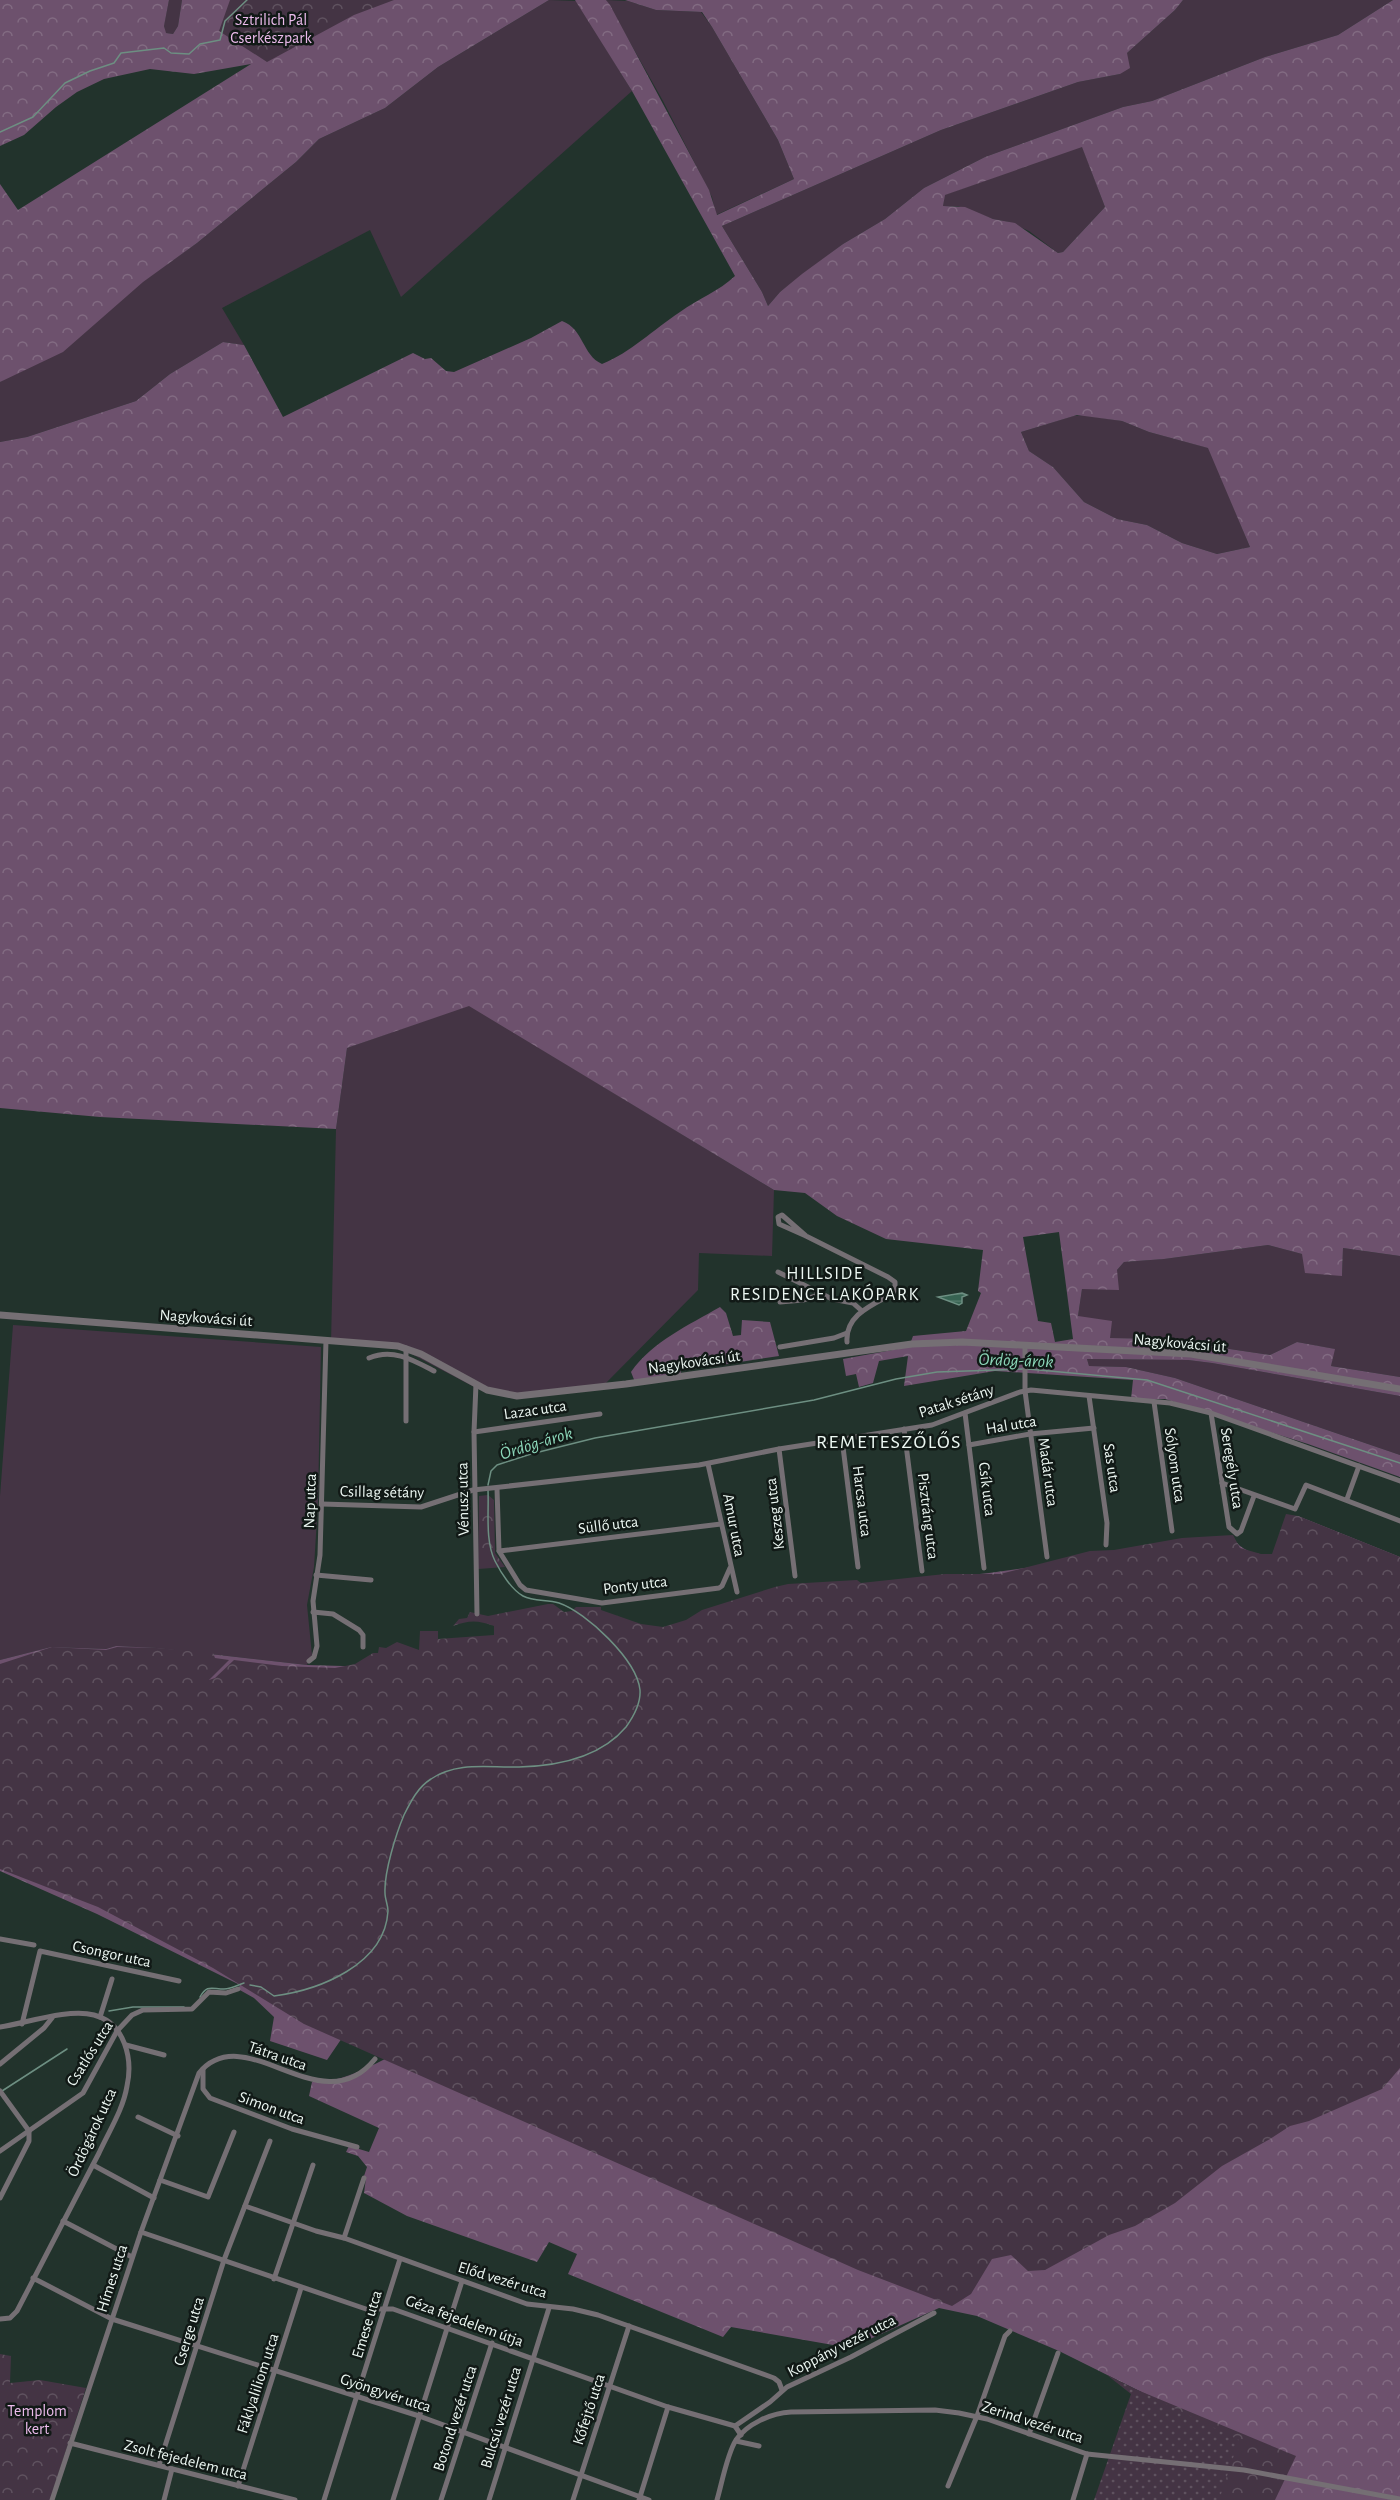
<svg xmlns="http://www.w3.org/2000/svg" width="1400" height="2500" viewBox="0 0 1400 2500" font-family="'Alegreya Sans',sans-serif">
<style>
.grass{fill:#443444}
.forest{fill:url(#forest-crowns);fill-rule:evenodd}
.park{fill:url(#park-crowns)}
.garden{fill:url(#garden-dots)}
.water{fill:url(#water-rules);stroke:#6d8f82;stroke-width:1.5}
.lines{fill:none;stroke-linecap:round;stroke-linejoin:round}
.stream{stroke:#6d8f82;stroke-width:1.5}
.minor{stroke:#756f74;stroke-width:5}
.tertiary{stroke:#756f74;stroke-width:7}
.labels{text-anchor:middle;stroke-width:5;stroke-linejoin:round;paint-order:stroke}
.park-label{font-size:16px;fill:#ecbbec;stroke:#111916}
.street-label{font-size:16px;fill:#ecf7f2;stroke:#111916}
.neighbourhood-label{font-size:18px;letter-spacing:1.5px;fill:#ecf7f2;stroke:#111916}
.water-label{font-size:18px;font-style:italic;fill:#8bd6b8;stroke:#111916}
.quarter-label{font-size:20px;letter-spacing:1.5px;fill:#ecf7f2;stroke:#111916}
</style>
<defs>
<pattern id="forest-crowns" width="20" height="18" patternUnits="userSpaceOnUse" patternTransform="scale(1.5)"><rect width="20" height="18" fill="#6d516d"/><path d="M2 6a3 3 0 1 1 6 0M12 15a3 3 0 1 1 6 0" fill="none" stroke="#826b82"/></pattern>
<pattern id="park-crowns" width="20" height="18" patternUnits="userSpaceOnUse" patternTransform="scale(1.5)"><rect width="20" height="18" fill="#443444"/><path d="M2 6a3 3 0 1 1 6 0M12 15a3 3 0 1 1 6 0" fill="none" stroke="#5f525f"/></pattern>
<pattern id="garden-dots" width="8" height="8" patternUnits="userSpaceOnUse" patternTransform="scale(1.5)"><rect width="8" height="8" fill="#443444"/><path d="M2 2h.1M6 6h.1" fill="none" stroke="#5f525f" stroke-width="1.8" stroke-linecap="round"/></pattern>
<pattern id="water-rules" width="6" height="5" patternUnits="userSpaceOnUse" patternTransform="scale(1.5)"><rect width="6" height="5" fill="#376352"/><path d="M0 2.5h6" fill="none" stroke="#547a6b"/></pattern>
</defs>
<rect width="100%" height="100%" fill="#22332c"/>
<g class="grass">
<path d="M169,0H182L178,26L173,34L165,33L164,25Z"/>
<path d="M549,0L577,1L632,91L401,297L370,230L222,308L244,345L223,342L170,374L136,401L27,437L0,442V382L197,243L296,162L319,139L385,108L438,67Z"/>
<path d="M606,0L628,1L656,10L701,12L712,27L778,140L794,179L716,215L712,197L663,101Z"/>
<path d="M1183,0H1393L1338,35L1265,57L1152,101L1123,107L985,157L924,188L885,219L843,244L780,292L768,306L762,292L722,226L941,130L1078,82L1120,74L1127,53L1175,10Z"/>
<path d="M1082,146L1105,207L1063,252L1058,253L1029,231L1009,222L993,219L958,206H943L944,195Z"/>
<path d="M1083,415L1122,421L1149,432L1209,448L1250,547L1217,554L1182,543L1147,525L1117,519L1084,502L1053,467L1029,451L1021,432L1073,416Z"/>
<path d="M469,1005L774,1190L772,1256L699,1253L698,1290L601,1388L514,1396L476,1388L404,1350L331,1342L336,1129L347,1048Z"/>
<path d="M1268,1245L1302,1254L1342,1276L1343,1248L1400,1256V1377L1331,1366L1334,1349L1297,1342L1270,1355L1162,1339L1109,1338L1078,1316L1082,1289L1117,1270L1124,1262L1164,1259Z"/>
<path d="M13,1325L321,1347L318,1502L314,1567L307,1605L312,1655L307,1665L157,1648L116,1646L106,1649L51,1647L0,1660V1496Z"/>
<path d="M1087,1359L1188,1360L1212,1363L1400,1396V1455L1175,1378L1126,1367L1089,1366Z"/>
</g>
<g class="forest">
<path d="M0,0H169L164,26L166,33L173,34L178,26L182,0H549L438,67L385,108L319,139L296,162L197,243L143,282L63,352L0,382V184L18,210L251,64L194,74L150,69L104,79L77,92L56,107L24,135L0,146Z"/>
<path d="M575,0H606L610,5L709,190L717,215L794,179L778,140L712,27L702,12L656,10L625,0H1183L1175,10L1127,53L1130,68L1120,74L1078,82L941,130L722,226L762,292L768,306L780,292L802,274L843,244L885,219L924,188L985,157L1123,107L1152,101L1265,57L1338,35L1393,0H1400V1256L1343,1248L1342,1276L1305,1273L1302,1254L1268,1245L1164,1259L1124,1262L1117,1270L1119,1290L1082,1289L1078,1316L1112,1321L1110,1338L1162,1339L1270,1355L1297,1342L1335,1349L1331,1366L1400,1377V1396L1212,1363L1188,1360L1087,1359L1089,1366L1126,1367L1175,1378L1400,1455V1477L1308,1444L1165,1399H1131L1133,1380L995,1371L904,1386L908,1356L879,1361L873,1383L859,1387L856,1374L846,1376L843,1359L909,1347L913,1336L966,1331L981,1293L978,1291L983,1250L886,1239L837,1216L805,1193L774,1190L469,1006L347,1048L336,1129L100,1117L0,1108V442L27,437L136,401L170,374L223,342L244,345L283,417L413,353L425,359L431,358L446,371L454,372L531,338L562,321C584,329 582,355 602,364C630,353 654,329 680,312C698,299 719,291 735,276L632,91ZM1082,147L1105,207L1063,252L1058,253L1015,223L993,219L965,207L943,206L945,195ZM1077,415L1122,421L1149,432L1208,448L1250,547L1217,554L1182,543L1147,525L1117,519L1084,502L1053,467L1029,451L1021,432ZM1059,1232L1073,1339L1055,1342L1051,1323L1038,1321L1023,1237Z"/>
<path d="M720,1307L726,1313L733,1336L741,1335L742,1320L770,1322L779,1356L714,1366L710,1357L678,1363L681,1373L635,1382L631,1372C653,1341 689,1325 720,1307Z"/>
<path d="M1298,1516L1400,1557V2500H1219L1238,2440L1059,2351L977,2316L939,2308L850,2348L731,2327L723,2337L568,2274L577,2254L549,2242L537,2262L407,2216L364,2193L366,2178L364,2176L367,2167L358,2156L346,2152L349,2146L369,2152L379,2128L309,2096L312,2082C340,2082 361,2071 385,2059L342,2038L327,2060L270,2041L274,2017L254,1998L238,1989L240,1985L97,1914L0,1871V1660L51,1647L106,1649L116,1646L157,1648L307,1665L414,1668L696,1633L745,1599L989,1573L1234,1539C1242,1552 1258,1555 1273,1555Z"/>
</g>
<g class="park">
<path d="M230,0H394L354,15L267,62L219,31Z"/>
<path d="M488,1495L494,1500L495,1553L505,1567L478,1569L479,1496Z"/>
<path d="M1286,1514L1298,1516L1400,1557V2068L1382,2089L1309,2121L1290,2126L1270,2139L1222,2166L1175,2203L1135,2226L1109,2235L1045,2270L1028,2271L1011,2255L992,2259L971,2294L952,2306L858,2270L304,2024L213,1968L98,1907L0,1869V1664L52,1647L106,1650L117,1647L157,1648L213,1653L215,1658L229,1660L209,1680L215,1678L234,1660L282,1666L335,1668L355,1664L373,1653H378L379,1647L386,1648L397,1642L419,1650L420,1631H438V1639L494,1635V1626C478,1620 469,1620 453,1626L459,1619L467,1618L470,1612L488,1616L548,1604H553L564,1612L572,1611L576,1607H601V1610L641,1624L663,1627L686,1620L702,1610L775,1587L788,1584L857,1580L861,1583L945,1574H1000L1090,1551L1114,1550L1182,1538L1233,1535L1240,1548L1261,1554H1272Z"/>
<path d="M0,2354L11,2356L10,2383L40,2380L86,2388L50,2500H0Z"/>
<path d="M1135,2389L1296,2456L1275,2500H1095Z"/>
</g>
<path class="garden" d="M1107,2375L1239,2440L1219,2500H1094L1131,2394Z"/>
<path class="water" d="M962,1293L967,1295L962,1297V1303L959,1305L938,1297Z"/>
<g class="lines">
<g class="stream">
<path d="M0,132L33,117L65,83L90,71L114,63L121,53L164,48L171,53L189,54L200,44L220,40L225,21L247,0"/>
<path d="M1028,1369L1147,1380L1400,1463"/>
<path d="M488,1485L491,1471L497,1465L531,1454L595,1438L814,1400L896,1379L937,1372L1023,1369"/>
<path d="M250,1985L261,1987L274,1996C319,1990 385,1965 388,1911C388,1905 385,1899 385,1893C384,1872 396,1834 404,1815C411,1801 418,1787 431,1779C458,1761 489,1768 519,1767C558,1766 600,1758 626,1727C634,1716 641,1704 640,1690C637,1660 586,1612 559,1603C547,1599 534,1602 523,1596C512,1590 501,1573 495,1561C485,1541 489,1512 488,1490"/>
<path d="M200,1997C207,1984 212,1989 224,1989C231,1989 238,1985 244,1983"/>
<path d="M109,2011L133,2007H184"/>
<path d="M2,2091L67,2049"/>
</g>
<g class="minor">
<path d="M806,1236L779,1224L778,1217L782,1215L806,1236L888,1277L895,1282V1290L892,1294C872,1305 845,1315 847,1342"/>
<path d="M778,1272L832,1299L853,1303L862,1311"/>
<path d="M780,1302L803,1300L822,1294"/>
<path d="M1025,1346V1391L1047,1557"/>
<path d="M780,1347L834,1338L847,1333"/>
<path d="M369,1358C393,1348 413,1360 434,1371"/>
<path d="M476,1384L474,1432L477,1614"/>
<path d="M1089,1396L1107,1523L1106,1545"/>
<path d="M1154,1402L1172,1531"/>
<path d="M965,1413L984,1568"/>
<path d="M1211,1413L1229,1527L1237,1534L1241,1531L1254,1496"/>
<path d="M406,1421V1348"/>
<path d="M904,1429L922,1571"/>
<path d="M474,1432L600,1414"/>
<path d="M842,1439L858,1567"/>
<path d="M969,1445L1030,1434L1094,1428"/>
<path d="M779,1449L795,1576"/>
<path d="M708,1464L737,1592"/>
<path d="M1222,1483L1295,1509L1306,1485L1400,1521"/>
<path d="M497,1489L499,1551L520,1585L526,1590L602,1603L719,1588L722,1586L730,1568"/>
<path d="M1347,1499L1359,1466"/>
<path d="M322,1504L421,1507L473,1490L699,1465L779,1449L932,1425L1020,1392L1031,1390L1170,1403L1211,1413L1400,1481"/>
<path d="M499,1551L721,1524"/>
<path d="M316,1575L371,1580"/>
<path d="M313,1612L333,1614L359,1630L363,1635V1647"/>
<path d="M309,1661L314,1657L317,1646L313,1601L320,1555L326,1340"/>
<path d="M0,1939L34,1945"/>
<path d="M100,2017L112,1979"/>
<path d="M22,2024L40,1951L179,1981"/>
<path d="M0,2027C26,2023 69,2008 94,2015C125,2023 133,2059 127,2086C123,2110 109,2131 99,2153C72,2206 44,2258 17,2311L10,2318L0,2319"/>
<path d="M126,2045L164,2055"/>
<path d="M0,2064L44,2028L52,2018"/>
<path d="M203,2069V2089L210,2098L292,2129L357,2147"/>
<path d="M0,2091L29,2131"/>
<path d="M138,2117L178,2136"/>
<path d="M0,2151L83,2093L117,2031L132,2015L143,2010L192,2009L209,1992L226,1993L238,1989"/>
<path d="M93,2165L154,2198"/>
<path d="M160,2180L208,2197L234,2132"/>
<path d="M0,2198L29,2141V2131"/>
<path d="M245,2206L316,2231L344,2238L527,2304L573,2309L598,2315L774,2378L779,2382L782,2390"/>
<path d="M63,2221L132,2257"/>
<path d="M141,2232L366,2309H393L668,2407L735,2426L741,2435"/>
<path d="M344,2238L364,2178"/>
<path d="M33,2278L112,2319L419,2416L649,2500"/>
<path d="M274,2279L313,2165"/>
<path d="M735,2426L770,2402L787,2387L851,2357L934,2313"/>
<path d="M1029,2434L1058,2353"/>
<path d="M736,2441L759,2446"/>
<path d="M70,2443L295,2500"/>
<path d="M159,2465L224,2260L270,2141"/>
<path d="M238,2486L301,2288"/>
<path d="M948,2486L977,2416L1005,2336L1010,2331"/>
<path d="M52,2500L141,2232L199,2073C246,2017 321,2126 375,2059"/>
<path d="M164,2500L172,2469"/>
<path d="M324,2500L400,2259"/>
<path d="M393,2500L462,2281"/>
<path d="M441,2500L492,2343"/>
<path d="M489,2500L549,2308"/>
<path d="M573,2500L629,2326"/>
<path d="M639,2500L668,2407"/>
<path d="M717,2500C722,2483 727,2454 736,2440C747,2424 771,2413 791,2412L935,2410L959,2413L987,2419L1087,2454L1244,2470L1400,2499"/>
<path d="M1073,2500L1087,2454"/>
</g>
<path class="tertiary" d="M0,1315L398,1346L421,1354L487,1390L517,1396L626,1384L912,1344L962,1342L1191,1354L1400,1389"/>
</g>
<g class="labels">
<g class="park-label">
<text x="271" y="25">Sztrilich Pál<tspan x="271" dy="18">Cserkészpark</tspan></text>
<text x="37" y="2416">Templom<tspan x="37" dy="18">kert</tspan></text>
</g>
<g class="street-label">
<text transform="translate(206 1317) rotate(4)" y="6">Nagykovácsi út</text>
<text transform="translate(1180 1342) rotate(5)" y="6">Nagykovácsi út</text>
<text transform="translate(694 1361) rotate(-8)" y="6">Nagykovácsi út</text>
<text transform="translate(956 1400) rotate(-18)" y="6">Patak sétány</text>
<text transform="translate(535 1409) rotate(-8)" y="6">Lazac utca</text>
<text transform="translate(1011 1424) rotate(-9)" y="6">Hal utca</text>
<text transform="translate(1176 1465) rotate(82)" y="6">Sólyom utca</text>
<text transform="translate(1113 1468) rotate(82)" y="6">Sas utca</text>
<text transform="translate(1233 1468) rotate(81)" y="6">Seregély utca</text>
<text transform="translate(1049 1472) rotate(82)" y="6">Madár utca</text>
<text transform="translate(988 1489) rotate(83)" y="6">Csík utca</text>
<text transform="translate(382 1491) rotate(1)" y="6">Csillag sétány</text>
<text transform="translate(462 1499) rotate(-91)" y="6">Vénusz utca</text>
<text transform="translate(309 1501) rotate(-88)" y="6">Nap utca</text>
<text transform="translate(863 1501) rotate(83)" y="6">Harcsa utca</text>
<text transform="translate(774 1514) rotate(-97)" y="6">Keszeg utca</text>
<text transform="translate(929 1516) rotate(83)" y="6">Pisztráng utca</text>
<text transform="translate(608 1524) rotate(-7)" y="6">Süllő utca</text>
<text transform="translate(735 1525) rotate(79)" y="6">Amur utca</text>
<text transform="translate(635 1584) rotate(-7)" y="6">Ponty utca</text>
<text transform="translate(112 1953) rotate(12)" y="6">Csongor utca</text>
<text transform="translate(89 2053) rotate(-58)" y="6">Csatlós utca</text>
<text transform="translate(278 2055) rotate(19)" y="6">Tátra utca</text>
<text transform="translate(272 2107) rotate(20)" y="6">Simon utca</text>
<text transform="translate(91 2132) rotate(-65)" y="6">Ördögárok utca</text>
<text transform="translate(111 2278) rotate(-72)" y="6">Hímes utca</text>
<text transform="translate(503 2279) rotate(17)" y="6">Előd vezér utca</text>
<text transform="translate(465 2320) rotate(20)" y="6">Géza fejedelem útja</text>
<text transform="translate(366 2324) rotate(-73)" y="6">Emese utca</text>
<text transform="translate(188 2331) rotate(-73)" y="6">Cserge utca</text>
<text transform="translate(841 2345) rotate(-27)" y="6">Koppány vezér utca</text>
<text transform="translate(257 2383) rotate(-72)" y="6">Fáklyaliliom utca</text>
<text transform="translate(386 2392) rotate(18)" y="6">Gyöngyvér utca</text>
<text transform="translate(588 2409) rotate(-72)" y="6">Kőfejtő utca</text>
<text transform="translate(500 2417) rotate(-73)" y="6">Bulcsú vezér utca</text>
<text transform="translate(454 2418) rotate(-72)" y="6">Botond vezér utca</text>
<text transform="translate(1033 2421) rotate(18)" y="6">Zerind vezér utca</text>
<text transform="translate(186 2459) rotate(14)" y="6">Zsolt fejedelem utca</text>
</g>
<g class="neighbourhood-label">
<text x="825" y="1279">HILLSIDE<tspan x="825" dy="21">RESIDENCE LAKÓPARK</tspan></text>
</g>
<g class="water-label">
<text transform="translate(1016 1360) rotate(2)" y="6">Ördög-árok</text>
<text transform="translate(536 1443) rotate(-17)" y="6">Ördög-árok</text>
</g>
<g class="quarter-label">
<text x="889" y="1448">REMETESZŐLŐS</text>
</g>
</g>
</svg>
